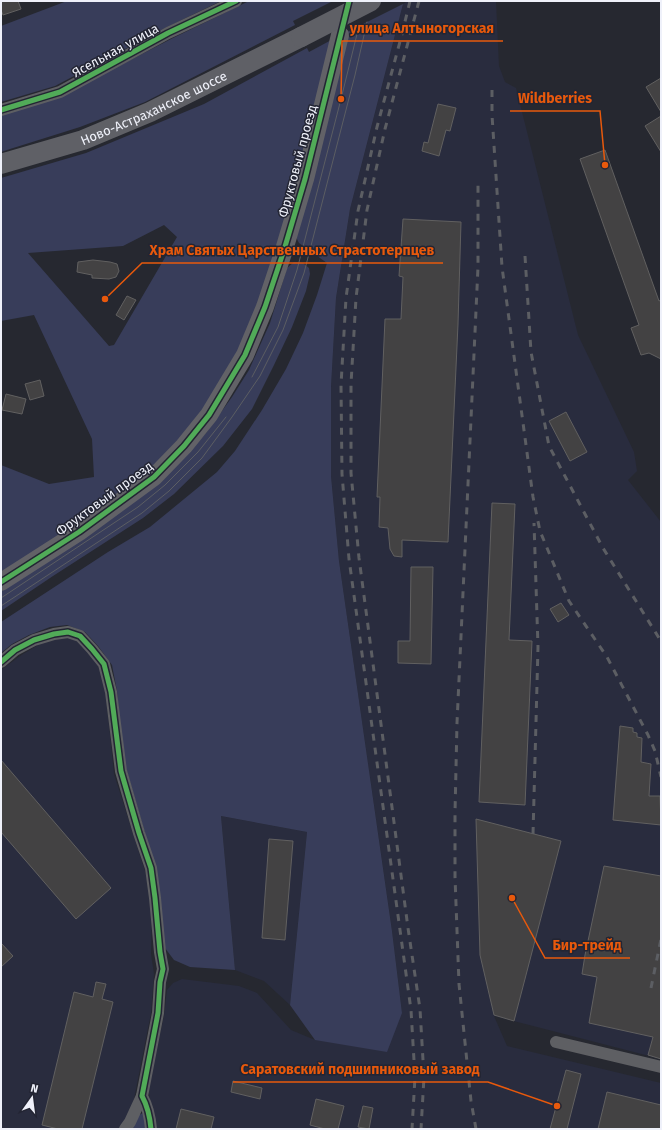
<svg xmlns="http://www.w3.org/2000/svg" width="662" height="1130" viewBox="0 0 662 1130" font-family="'Fira Sans',sans-serif">
<style>
.built{fill:#292c3e}
.green{fill:#383d5a;fill-rule:evenodd}
.building{fill:#434243;stroke:#616060}
.lines{fill:none;stroke-linecap:round;stroke-linejoin:round}
.street{stroke:#5e5f63;stroke-width:12}
.secondary{stroke:#626267;stroke-width:18}
.primary{stroke:#5f6066;stroke-width:20}
.tram{stroke:#5c5e63;stroke-width:1}
.rail{stroke:#5c5e63;stroke-width:3;stroke-dasharray:7 7;stroke-linecap:butt}
.primary-bridge{stroke:#5f6066;stroke-width:20}
.cycleway-casing{stroke:#232533;stroke-width:8}
.cycleway{stroke:#51ab58;stroke-width:5}
.labels{text-anchor:middle;stroke-width:3;stroke-linejoin:round;paint-order:stroke}
.street-label{font-size:13px;fill:#eff1fa;stroke:#232533}
.leader{fill:none;stroke:#e8590c;stroke-width:1.5}
.callout-dot{fill:#e8590c;stroke:#232533;stroke-width:1.5}
.callout-label{font-size:14px;text-anchor:middle;font-weight:bold;fill:#e8590c;stroke:#232533;stroke-width:3;stroke-linejoin:round;paint-order:stroke}
</style>
<rect width="100%" height="100%" fill="#262830"/>
<g class="built">
<path d="M408,1H496L499,66L505,82L516,88L578,335L634,452L637,471L628,480L661,522V1059L494,1016L507,1046L661,1083V1129H155L149,1094V1083L164,1016L167,990L173,983L182,979L239,986L257,993L291,1030L315,1040L402,1013L392,931L339,561L331,476V387L336,298L350,209L403,4Z"/>
<path d="M68,636L81,643L91,652L100,669L106,695L114,774L145,871L152,902L151,954L154,974L151,1013L134,1099L127,1119L120,1129H1V670L23,654L42,643Z"/>
<path d="M221,816L307,832L290,1005L264,981L235,970Z"/>
</g>
<g class="green">
<path d="M67,1H221L165,28L55,86L1,102V26Z"/>
<path d="M249,1H333L293,21L295,25L145,102L80,127L10,149L1,152V115L61,96L171,39Z"/>
<path d="M403,4L350,209L336,298L331,387V476L339,561L392,931L402,1013L387,1052L315,1040L290,1005L307,832L221,816L235,970L190,967L174,960L165,948L145,833L126,768L121,736L117,691L112,665L98,646L85,632L67,625L50,627L29,635L12,644L1,653V622L108,552L150,527L217,472L235,451L262,410L286,369L303,333L317,295L327,263L299,243L296,237L347,32Z"/>
<path d="M335,38L297,178L259,305L238,351L204,408L178,440L152,467L115,497L73,527L1,572V465L49,484L94,477L92,439L34,315L1,321V178L86,153L204,104L307,48L309,52ZM164,225L177,237L114,345L109,346L28,253L123,246Z"/>
<path d="M294,262L303,263L309,268L310,274L306,291L292,327L274,365L252,409L223,446L174,494L143,518L53,576L1,611V591L161,482L206,433L232,397L249,370L270,323L287,268Z"/>
<path d="M143,1113L149,1129H131L139,1115Z"/>
</g>
<g class="building">
<path d="M1,1H18L21,9L3,15L1,10Z"/>
<path d="M661,78V112L646,87Z"/>
<path d="M438,104L456,108L450,131L446,130L439,156L422,151L424,142L428,143Z"/>
<path d="M661,116V152L645,126Z"/>
<path d="M605,150L659,301L661,300V359L649,353L641,355L631,328L639,325L580,159Z"/>
<path d="M403,219L461,222L458,324L448,542L402,540V557L394,556L390,549L388,528L379,527L380,497H377L385,319H401L403,277L399,276Z"/>
<path d="M93,260L110,262L117,264L119,271L116,277L109,279L92,278V275L77,272L78,262Z"/>
<path d="M127,296L136,300L124,320L116,315Z"/>
<path d="M40,380L44,396L30,400L25,384Z"/>
<path d="M6,394L26,399L22,414L2,410Z"/>
<path d="M566,412L587,452L570,461L549,421Z"/>
<path d="M492,503L515,504L509,640L532,641L525,805L479,802Z"/>
<path d="M411,567H433L431,664L398,663V641H410Z"/>
<path d="M561,603L569,615L558,622L550,609Z"/>
<path d="M620,726L633,728V732L637,733V737L642,738L641,762L651,764L649,796H660L661,825L613,820Z"/>
<path d="M1,760L111,888L76,919L1,832Z"/>
<path d="M476,819L561,841L514,1021L494,1015L480,955Z"/>
<path d="M269,839L293,841L285,940L262,938Z"/>
<path d="M604,866L661,876V1059L648,1055L653,1037L589,1023L597,977L582,974L585,955Z"/>
<path d="M1,943L13,956L1,967Z"/>
<path d="M96,982L106,984L102,999L113,1002L82,1129H58L42,1125L74,992L93,997Z"/>
<path d="M566,1070L581,1074L567,1129H550Z"/>
<path d="M233,1081L262,1088L260,1099L231,1092Z"/>
<path d="M607,1092L661,1105V1129H598Z"/>
<path d="M316,1099L344,1106L338,1129H325L310,1125Z"/>
<path d="M363,1106L373,1108L369,1129L358,1127Z"/>
<path d="M181,1109L214,1117L211,1129H176Z"/>
</g>
<g class="lines">
<g class="street">
<path d="M1,110L60,92L168,33L236,1"/>
<path d="M1,662L15,650L34,640L54,634L68,632L80,636L92,649L104,664L111,692L121,771L139,833L151,868L155,898L160,952L163,969L160,982L158,1013L142,1096C148,1107 150,1117 151,1129"/>
<path d="M556,1042L661,1067"/>
<path d="M125,1129L130,1122L142,1096"/>
</g>
<path class="secondary" d="M1,582L79,532L154,477L184,446L209,415L245,355L265,307L284,250L305,179L340,35"/>
<path class="primary" id="s1" d="M1,164L83,140L150,112L301,37"/>
<g class="tram">
<path d="M252,377L278,327L297,270L341,99L359,26"/>
<path d="M1,598L138,507L165,485L198,452L226,417"/>
<path d="M1,606L142,513L169,491L202,458L232,417L260,376L283,330L304,273L355,75L367,22"/>
</g>
<g class="rail">
<path d="M410,1L402,34L377,127L358,211L346,298L341,385L342,474L349,559L411,1010L415,1077L412,1129"/>
<path d="M419,1L385,129L367,210L356,298L351,384V473L359,558L408,928L420,1009L424,1077L421,1129"/>
<path d="M492,90V115L502,267L533,497L540,531L569,601L607,657L648,735L655,751L661,777"/>
<path d="M525,256L531,352L549,446L603,548L659,638"/>
<path d="M533,834L538,647L534,523"/>
<path d="M651,988L661,939"/>
<path d="M476,1129L471,1101L459,984L455,877V813L457,723L478,267V180"/>
</g>
<path class="primary-bridge" d="M301,37L371,1"/>
<g class="cycleway-casing">
<g id="cycleway">
<path d="M1,110L60,92L168,33L236,1"/>
<path d="M1,582L79,532L154,477L184,446L209,415L245,355L265,307L284,250L305,179L349,1"/>
<path d="M1,662L15,650L34,640L54,634L68,632L80,636L92,649L104,664L111,692L121,771L139,833L151,868L155,898L160,952L163,969L160,982L158,1013L142,1096C148,1107 150,1117 151,1129"/>
</g>
</g>
<use href="#cycleway" class="cycleway"/>
</g>
<g class="labels">
<g class="street-label">
<text transform="translate(115 50) rotate(-29)" y="5">Ясельная улица</text>
<text dy="5" stroke="none"><textPath href="#s1" startOffset="163">Ново-Астраханское шоссе</textPath></text>
<text transform="translate(297 161) rotate(-75)" y="5">Фруктовый проезд</text>
<text transform="translate(104 498) rotate(-36)" y="5">Фруктовый проезд</text>
</g>
</g>
<path class="leader" d="M341 99L342 41H503M605 165L600 111H510M105 299L142 263H443M512 898L545 958H630M557 1106L488 1082H233"/>
<g class="callout-dot">
<circle cx="341" cy="99" r="4"/>
<circle cx="605" cy="165" r="4"/>
<circle cx="105" cy="299" r="4"/>
<circle cx="512" cy="898" r="4"/>
<circle cx="557" cy="1106" r="4"/>
</g>
<g class="callout-label">
<text x="422" y="33">улица Алтыногорская</text>
<text x="555" y="103">Wildberries</text>
<text x="292" y="255">Храм Святых Царственных Страстотерпцев</text>
<text x="587" y="950">Бир-трейд</text>
<text x="360" y="1074">Саратовский подшипниковый завод</text>
</g>
<rect width="662" height="1130" fill="none" stroke="#eff1fa" stroke-width="4"/>
<g transform="translate(32 1098) rotate(14)" stroke="#232533" stroke-width="3" paint-order="stroke">
<path d="M0-3L7 15L0 10L-7 15Z" fill="#eff1fa"/>
<text y="-6" font-size="11" font-weight="bold" text-anchor="middle" fill="#eff1fa">N</text>
</g>
</svg>
